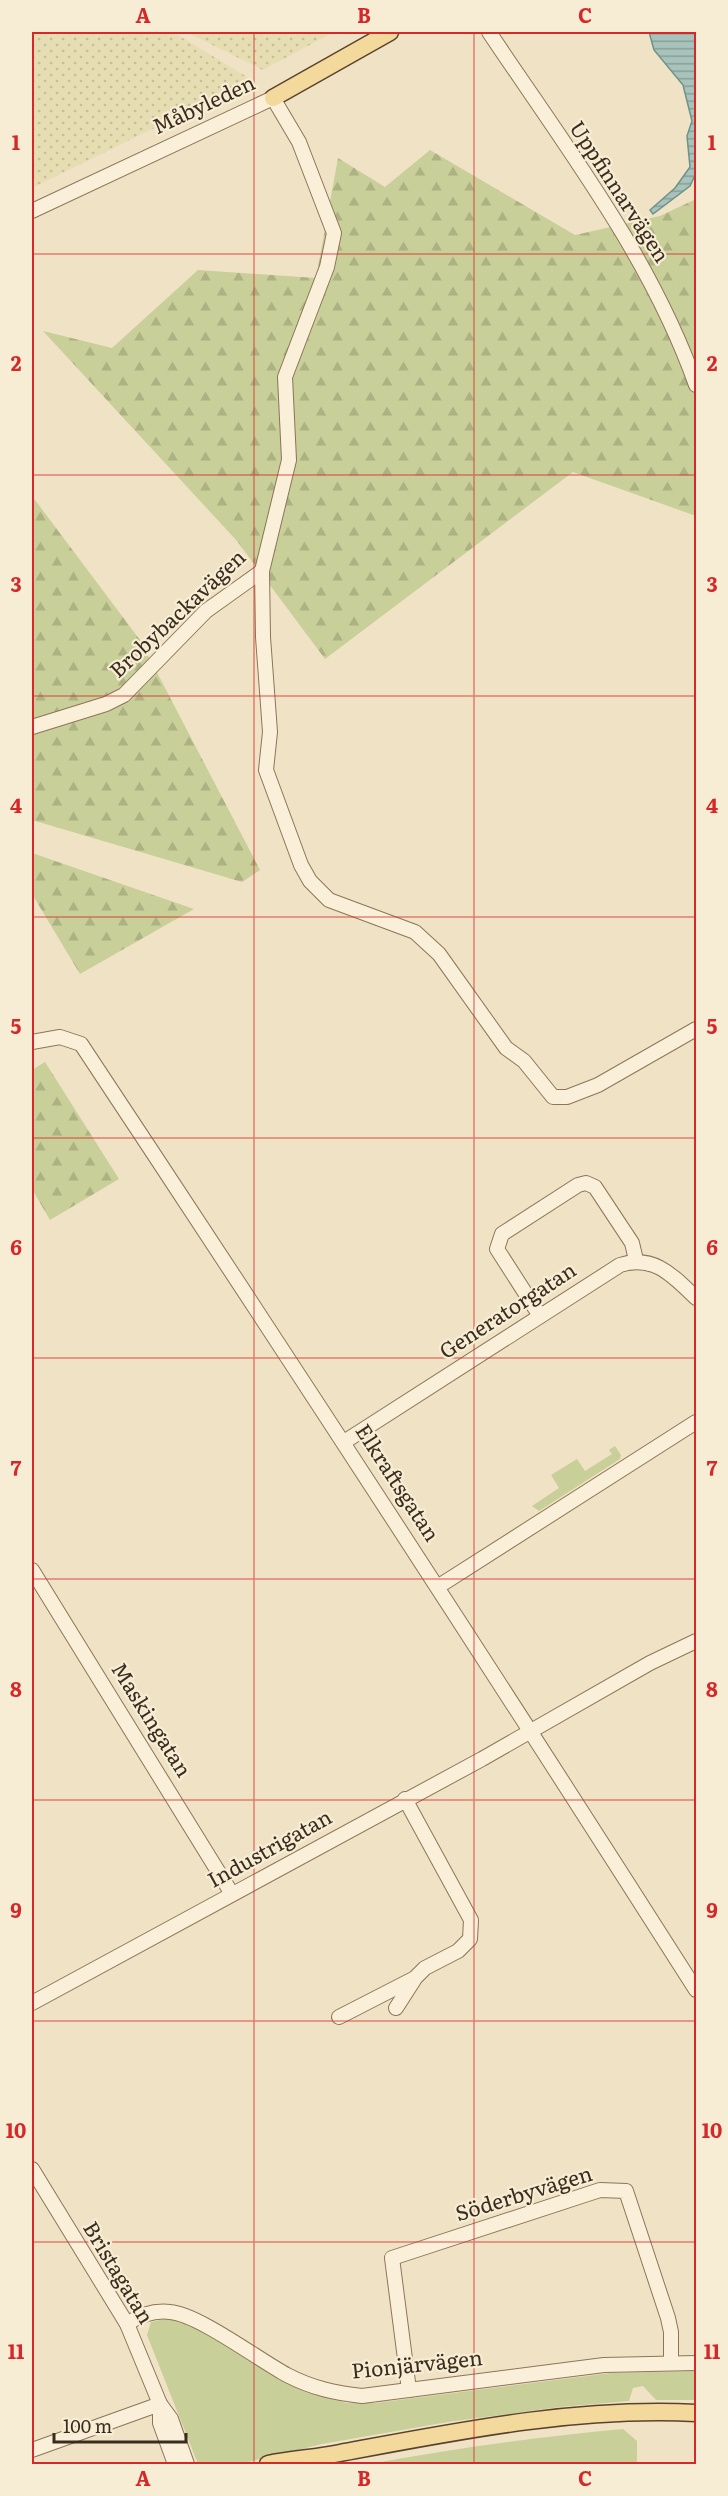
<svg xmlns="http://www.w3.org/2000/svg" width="728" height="2496" viewBox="0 0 728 2496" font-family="Literata,serif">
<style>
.farmland{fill:url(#farmland-dots)}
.green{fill:#c8cf98}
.forest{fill:url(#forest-firs)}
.water{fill:url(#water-rules);stroke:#6d9289;stroke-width:1.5}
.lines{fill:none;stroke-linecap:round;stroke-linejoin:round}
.minor-casing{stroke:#8c755a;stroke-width:16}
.major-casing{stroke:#5a432e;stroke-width:19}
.minor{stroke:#faf0d9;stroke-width:14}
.major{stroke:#f4d99c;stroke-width:16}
.grid{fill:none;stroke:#d62828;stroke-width:1.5;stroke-opacity:0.55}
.labels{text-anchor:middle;stroke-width:4.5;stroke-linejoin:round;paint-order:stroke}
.street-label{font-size:21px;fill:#3b2d1e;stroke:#f7edd5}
.neatline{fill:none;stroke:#d62828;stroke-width:2}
.grid-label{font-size:20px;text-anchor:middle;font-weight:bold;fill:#d62828}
</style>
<defs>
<pattern id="farmland-dots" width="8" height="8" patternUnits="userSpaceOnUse" patternTransform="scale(1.5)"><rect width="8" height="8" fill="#e6deb2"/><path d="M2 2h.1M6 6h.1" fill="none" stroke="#c6bf99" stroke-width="1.8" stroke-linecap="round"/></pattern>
<pattern id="forest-firs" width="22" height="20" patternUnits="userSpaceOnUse" patternTransform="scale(1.5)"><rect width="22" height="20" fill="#c8cf98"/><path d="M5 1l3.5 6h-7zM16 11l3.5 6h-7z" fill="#adb283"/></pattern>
<pattern id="water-rules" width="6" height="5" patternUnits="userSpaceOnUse" patternTransform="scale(1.5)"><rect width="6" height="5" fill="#a7c3bb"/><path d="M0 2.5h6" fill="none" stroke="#899f97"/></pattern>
</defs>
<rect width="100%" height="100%" fill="#f0e3c5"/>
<g class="farmland">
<path d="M32,32H173L252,80L32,188Z"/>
<path d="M186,32H334L263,70Z"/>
</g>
<g class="green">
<path d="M615,1446L621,1455L620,1459L539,1511L532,1506L559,1488L551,1475L577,1459L585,1471L612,1454L609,1450Z"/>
<path d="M170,2318L195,2323L271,2375L305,2392L347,2403H375L611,2373L696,2371V2400H656L643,2386L633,2388L629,2401L560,2407L448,2422L322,2444L240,2464H198L147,2335L151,2322Z"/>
<path d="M623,2429L637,2441V2464H370C454,2448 538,2437 623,2429Z"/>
</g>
<g class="forest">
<path d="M430,150L575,235L660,216L696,199V516L573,472L325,659L237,541L43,331L112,348L198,270L316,278L338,158L385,187Z"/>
<path d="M32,496L140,640L260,870L242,882L32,820Z"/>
<path d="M32,853L194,909L80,974L32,894Z"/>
<path d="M45,1062L119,1179L50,1220L32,1189V1070Z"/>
</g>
<path class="water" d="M649,32H696V173L690,186L653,214L650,210L675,188L690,167L687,136L692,121L683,85L654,50Z"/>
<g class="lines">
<g class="minor-casing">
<g id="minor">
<path d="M489,32C565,146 650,255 696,385"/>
<path d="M32,211L273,98L299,142L334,233L327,267L285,377L289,460L262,571L263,637L270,732L266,770L301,865L310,881L329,900L415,932L439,954L506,1048L524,1061L553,1097H567L598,1085L696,1029"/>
<path d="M32,727L106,704L124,695L206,611L262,571"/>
<path d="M32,1042L60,1037L81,1044C289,1358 494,1673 696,1990"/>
<path d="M540,1316L497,1249L502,1234L578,1185L586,1183L595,1187L632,1243L636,1260"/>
<path d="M344,1442L620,1265C654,1254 673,1276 696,1298"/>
<path d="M32,1570L232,1894"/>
<path d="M439,1586L696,1422"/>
<path d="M32,2003L482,1759L650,1663L696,1641"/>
<path d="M396,2008L414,1980"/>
<path d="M339,2017L415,1978L425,1968L458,1951L470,1939L471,1920L405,1799"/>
<path d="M32,2169L127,2324L160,2404L171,2419L187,2464"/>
<path d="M127,2324C140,2315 153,2310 170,2312C198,2314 259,2360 287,2375C312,2388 335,2393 362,2396L604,2365L696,2363"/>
<path d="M409,2390L392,2258L600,2190L626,2191L668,2318L671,2332V2362"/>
<path d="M160,2404V2423L175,2464"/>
<path d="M32,2450L160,2404"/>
</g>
</g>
<g class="major-casing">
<g id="major">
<path d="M273,98L390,32"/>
<path d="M268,2464C292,2459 316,2458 340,2453C458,2431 576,2407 696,2413"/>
</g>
</g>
<use href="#minor" class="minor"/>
<use href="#major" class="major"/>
</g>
<path class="grid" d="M254,32V2464M474,32V2464M32,254H696M32,475H696M32,696H696M32,917H696M32,1138H696M32,1358H696M32,1579H696M32,1800H696M32,2021H696M32,2242H696"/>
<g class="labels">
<g class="street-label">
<text transform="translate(204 105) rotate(-25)" y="7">Måbyleden</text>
<text transform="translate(619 192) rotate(57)" y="7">Uppfinnarvägen</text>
<text transform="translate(178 614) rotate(-43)" y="7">Brobybackavägen</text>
<text transform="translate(508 1311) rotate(-33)" y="7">Generatorgatan</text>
<text transform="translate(397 1483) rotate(57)" y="7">Elkraftsgatan</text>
<text transform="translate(151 1720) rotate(58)" y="7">Maskingatan</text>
<text transform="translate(270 1849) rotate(-29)" y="7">Industrigatan</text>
<text transform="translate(524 2194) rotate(-17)" y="7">Söderbyvägen</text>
<text transform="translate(118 2273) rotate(59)" y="7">Bristagatan</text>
<text transform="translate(417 2365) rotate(-6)" y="7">Pionjärvägen</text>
</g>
</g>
<rect width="728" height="2496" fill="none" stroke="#f7edd5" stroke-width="66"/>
<path d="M54 2433v9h132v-9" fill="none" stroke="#3b2d1e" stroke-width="3"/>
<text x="63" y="2433" font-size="18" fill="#3b2d1e" stroke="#f7edd5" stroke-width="4.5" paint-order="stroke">100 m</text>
<rect x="33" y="33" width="662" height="2430" class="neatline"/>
<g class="grid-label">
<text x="143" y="23">A</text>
<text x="364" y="23">B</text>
<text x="585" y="23">C</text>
<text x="16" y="150">1</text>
<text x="712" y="150">1</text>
<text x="16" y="371">2</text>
<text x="712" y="371">2</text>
<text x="16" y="592">3</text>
<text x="712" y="592">3</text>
<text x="16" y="813">4</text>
<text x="712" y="813">4</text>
<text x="16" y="1034">5</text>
<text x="712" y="1034">5</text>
<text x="16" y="1255">6</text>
<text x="712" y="1255">6</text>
<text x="16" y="1476">7</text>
<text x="712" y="1476">7</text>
<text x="16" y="1697">8</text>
<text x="712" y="1697">8</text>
<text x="16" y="1918">9</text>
<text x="712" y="1918">9</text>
<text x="16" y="2138">10</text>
<text x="712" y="2138">10</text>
<text x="16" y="2359">11</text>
<text x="712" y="2359">11</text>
<text x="143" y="2486">A</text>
<text x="364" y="2486">B</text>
<text x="585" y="2486">C</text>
</g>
</svg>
